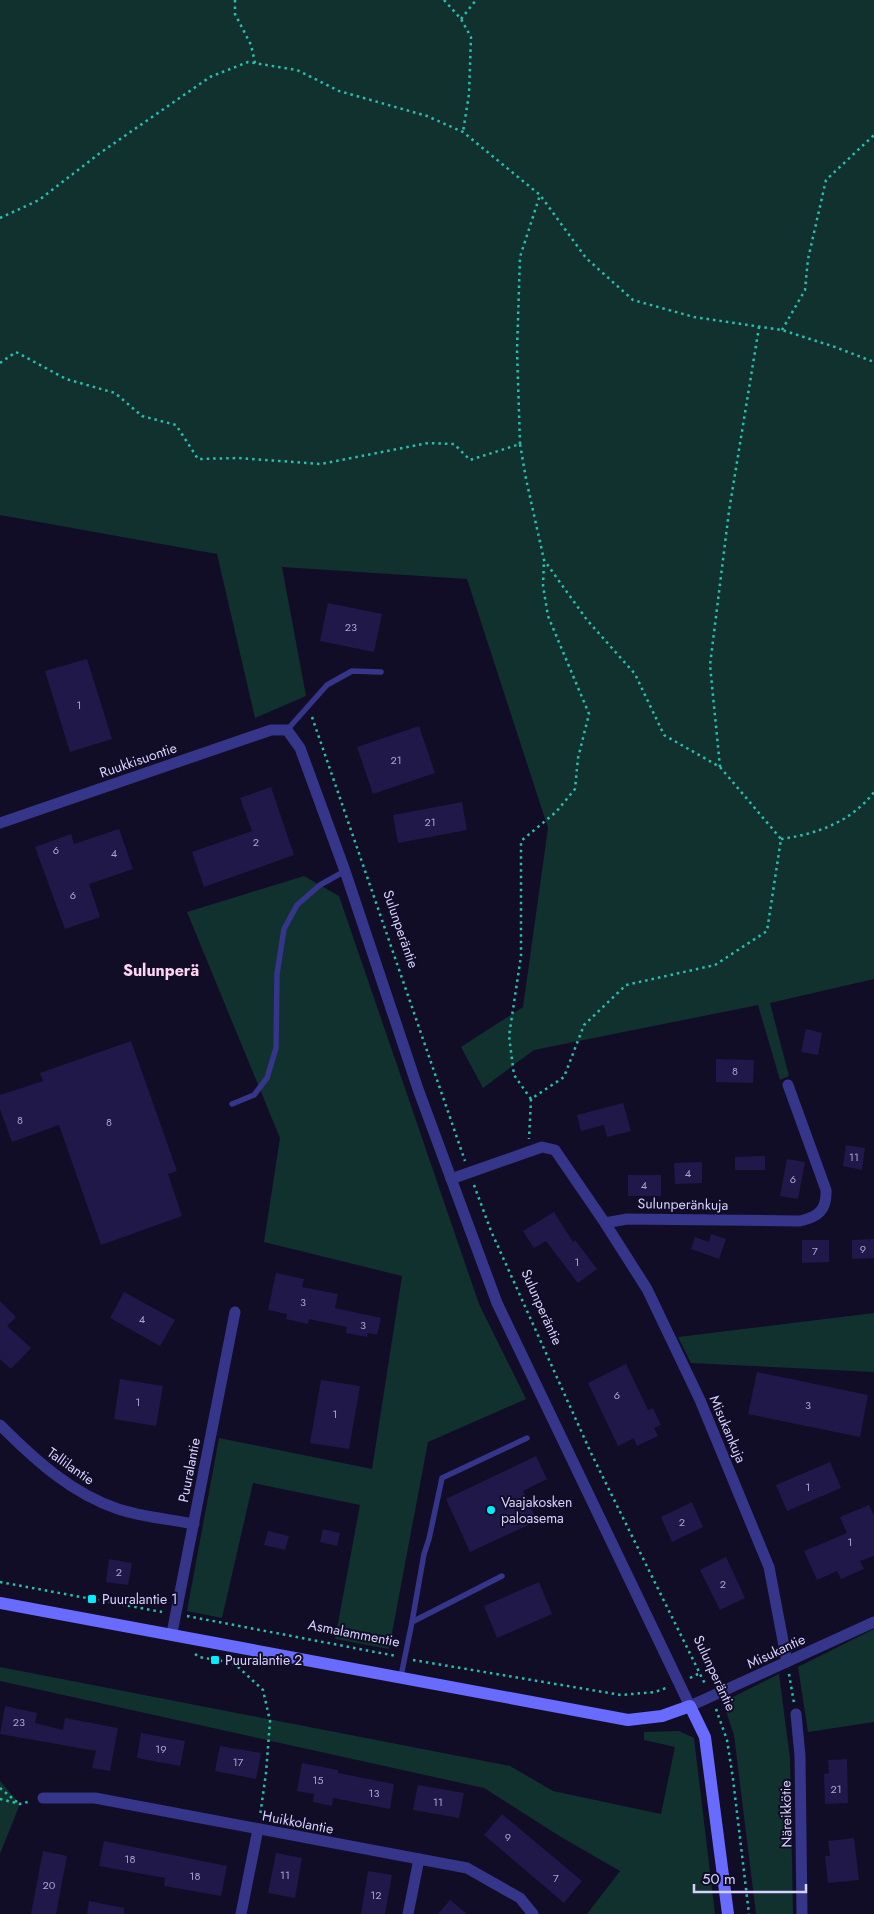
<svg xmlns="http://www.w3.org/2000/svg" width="874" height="1914" viewBox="0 0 874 1914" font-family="Jost,sans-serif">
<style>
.green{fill:#10312e}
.building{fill:#201849}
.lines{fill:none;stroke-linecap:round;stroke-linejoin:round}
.path{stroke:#26c0b1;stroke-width:2.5;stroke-dasharray:2.5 4;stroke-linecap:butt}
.lane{stroke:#353589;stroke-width:5.5}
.street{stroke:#353589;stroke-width:11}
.secondary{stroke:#696bff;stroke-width:12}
.poi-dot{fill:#00edfd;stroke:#110d26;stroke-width:2}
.labels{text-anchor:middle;stroke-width:4;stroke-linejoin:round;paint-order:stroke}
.number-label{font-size:11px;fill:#a8a4d2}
.street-label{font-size:14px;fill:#d6d2ff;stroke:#110d26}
.poi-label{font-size:14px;fill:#d6d2ff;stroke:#110d26;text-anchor:start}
.quarter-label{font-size:16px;font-weight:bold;fill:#ffd4f1;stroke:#110d26}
</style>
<rect width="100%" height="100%" fill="#110d26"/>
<g class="green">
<path d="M0,0H874V979L770,1003L789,1076L780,1080L758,1005L534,1050L483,1088L461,1047L523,1007L548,828L467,579L282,567L306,696L255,718L217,554L0,515Z"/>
<path d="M304,876L339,896L479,1304L526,1399L428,1442L389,1649L335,1639L360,1505L253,1483L222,1618L187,1611L219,1438L372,1469L402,1276L264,1242L280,1138L187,912Z"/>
<path d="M874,1313V1372L691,1363L678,1337Z"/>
<path d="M874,1629V1722L808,1732L798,1667Z"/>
<path d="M0,1667L510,1766L553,1791L661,1814L675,1747L644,1740V1732L679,1731L694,1738L715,1914H587L620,1871L561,1837L484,1788L0,1681Z"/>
<path d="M779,1674L790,1758L793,1914H756L734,1735L723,1702Z"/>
<path d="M0,1781L20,1804L0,1854Z"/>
</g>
<g class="building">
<path d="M328,603L382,614L374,652L320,641Z"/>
<path d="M87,659L112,739L70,752L45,671Z"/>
<path d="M419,726L435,773L373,794L357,747Z"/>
<path d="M271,787L294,855L204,887L192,852L252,831L240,798Z"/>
<path d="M462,802L467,830L398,843L393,815Z"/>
<path d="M119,829L133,869L89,884L100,917L65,929L35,847L71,834L74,844Z"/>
<path d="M806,1029L822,1033L818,1055L801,1052Z"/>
<path d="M131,1041L177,1171L168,1174L182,1216L101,1245L59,1125L12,1142L0,1109V1095L43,1081L40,1073Z"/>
<path d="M716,1059L754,1060L753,1083L716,1082Z"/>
<path d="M623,1103L631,1131L607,1137L604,1125L581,1131L577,1115Z"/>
<path d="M846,1145L865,1148L862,1170L843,1166Z"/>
<path d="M765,1156V1170H735V1157Z"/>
<path d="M787,1159L805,1162L798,1199L780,1196Z"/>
<path d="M702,1162V1183L675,1184L674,1163Z"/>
<rect x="628" y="1175" width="33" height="21"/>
<path d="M554,1212L573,1242L575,1240L597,1269L578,1283L546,1241L534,1248L523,1231Z"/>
<path d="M711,1234L726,1239L719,1259L691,1249L695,1237L709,1242Z"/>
<path d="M874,1239V1258L852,1259V1240Z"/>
<path d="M802,1240H829V1262L802,1263Z"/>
<path d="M276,1273L304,1279L302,1287L338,1294L335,1308L381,1318L377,1335L368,1333L367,1337L346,1333L347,1327L309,1319L308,1324L286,1319L287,1314L268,1310Z"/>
<path d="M124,1292L175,1320L160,1346L110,1318Z"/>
<path d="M0,1301L16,1317L7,1326L31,1348L11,1369L0,1359Z"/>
<path d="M626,1364L648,1410L653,1408L661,1425L654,1428L658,1436L637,1446L634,1438L618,1446L588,1383Z"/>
<path d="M757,1372L868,1395L860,1437L748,1414Z"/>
<path d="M120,1379L163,1386L156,1426L114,1419Z"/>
<path d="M321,1380L360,1386L349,1449L310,1443Z"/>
<path d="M536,1456L547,1479L523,1491L537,1521L470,1552L446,1499Z"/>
<path d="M830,1462L841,1488L787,1511L776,1485Z"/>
<path d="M692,1502L703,1527L672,1542L661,1517Z"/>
<path d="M869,1505L874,1516V1556L860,1561L864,1569L841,1579L837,1571L817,1580L804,1551L847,1533L840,1517Z"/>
<path d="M323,1529L340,1533L337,1546L320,1542Z"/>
<path d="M268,1531L289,1536L285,1550L264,1545Z"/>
<path d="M726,1557L745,1598L720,1610L700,1570Z"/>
<path d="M109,1559L132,1563L128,1585L106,1582Z"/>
<path d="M539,1582L552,1614L497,1638L484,1606Z"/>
<path d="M5,1706L37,1713L35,1723L63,1730L65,1718L118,1728L110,1771L92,1768L96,1751L0,1734Z"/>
<path d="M141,1733L185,1741L180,1766L137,1758Z"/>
<path d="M220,1746L261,1753L256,1779L215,1771Z"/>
<path d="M847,1759L848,1803L825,1804L824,1774L829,1773L828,1760Z"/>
<path d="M302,1763L338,1770V1773L394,1784L390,1809L333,1798L332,1806L313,1802L314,1794L297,1791Z"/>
<path d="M418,1785L464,1793L459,1818L413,1810Z"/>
<path d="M502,1814L582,1881L564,1903L484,1835Z"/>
<path d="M854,1838L859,1880L828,1883L825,1856H830L828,1841Z"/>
<path d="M104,1841L227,1866L221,1896L164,1886L165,1878L99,1866Z"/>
<path d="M43,1851L67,1856L56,1914H31Z"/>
<path d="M276,1853L302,1858L295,1898L268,1893Z"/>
<path d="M368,1871L392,1875L385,1914H361Z"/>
<path d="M450,1900L467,1914H438Z"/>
<path d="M89,1901L124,1908V1914H87Z"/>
</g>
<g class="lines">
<g class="path">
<path d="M235,0V14L251,45L255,63"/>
<path d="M444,0L461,19L471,37L469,94L463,132"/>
<path d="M461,19L476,0"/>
<path d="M0,218L39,200L100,153L210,77L248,62L297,70L339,91L427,116L463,132L540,195L586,258L633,300L694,317L782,330L835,347L874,362"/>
<path d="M782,330L805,290L808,259L826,180L874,135"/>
<path d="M0,363L16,352L66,379L115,393L142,416L176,425L198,459L238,458L321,464L428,443L454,444L470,460L520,444L526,479L544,560L587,620L635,674L664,735L720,767L781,839L767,931L715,965L626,985L584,1025L564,1077L531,1099L529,1139"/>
<path d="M520,444L517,350L520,257L540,195"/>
<path d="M312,717L465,1161"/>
<path d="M720,767L710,665L729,511L759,327"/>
<path d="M781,839C817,834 851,822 874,792"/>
<path d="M531,1099L514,1075L509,1036L521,956V841L556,812L575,789L578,758L589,714L548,616L543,586L544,561"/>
<path d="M474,1185L491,1231L591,1453L706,1686"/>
<path d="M0,1582L162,1612"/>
<path d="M187,1616L396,1656"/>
<path d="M195,1654L199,1657L228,1662L237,1666L263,1690L270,1721L266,1773L260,1816"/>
<path d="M413,1660L621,1695L655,1692L666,1688"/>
<path d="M789,1674L794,1703"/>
<path d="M690,1678L700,1673"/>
<path d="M716,1709L727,1740L733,1779L749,1914"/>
<path d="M0,1788L18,1803"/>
<path d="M0,1799L20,1804L31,1801"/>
</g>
<g class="lane">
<path d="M287,730L327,685L352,671L381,672"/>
<path d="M232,1104L254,1095L267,1078L276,1048L277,974L284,929L297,905L320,885L345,871"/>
<path d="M412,1622L424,1554L429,1539L442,1478L527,1438"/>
<path d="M401,1676L412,1622L502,1576"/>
</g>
<g class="street">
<path d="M0,823L271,730H287L300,748L345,871L418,1089L497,1303L690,1706L874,1622"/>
<path d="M451,1179L542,1147L555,1150L605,1223L627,1219L800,1221C818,1217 827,1210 826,1190L788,1085"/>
<path d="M605,1223L647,1289L700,1400L769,1567L787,1662"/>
<path d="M0,1425C35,1460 71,1493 118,1509C142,1517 169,1519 194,1524"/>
<path d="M172,1633L235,1312"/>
<path d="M796,1714L800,1756L802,1914"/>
<path d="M43,1798H95L467,1868L520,1898L533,1914"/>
<path d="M241,1914L258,1829"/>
<path d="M408,1914L419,1859"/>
</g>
<path class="secondary" d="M0,1603L628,1720L662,1716L690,1706L705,1737L728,1914"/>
</g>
<g class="poi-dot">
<circle cx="491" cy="1510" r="5"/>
<rect x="87" y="1594" width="10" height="10" rx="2.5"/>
<rect x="210" y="1655" width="10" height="10" rx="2.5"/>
</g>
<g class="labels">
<g class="number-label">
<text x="351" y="631">23</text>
<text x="79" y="709">1</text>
<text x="396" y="764">21</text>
<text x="430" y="826">21</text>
<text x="256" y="846">2</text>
<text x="56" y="854">6</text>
<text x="114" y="857">4</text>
<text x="73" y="899">6</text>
<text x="735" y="1075">8</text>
<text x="20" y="1124">8</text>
<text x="109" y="1126">8</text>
<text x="854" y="1161">11</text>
<text x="688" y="1177">4</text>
<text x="793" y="1183">6</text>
<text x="644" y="1189">4</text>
<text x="863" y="1253">9</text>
<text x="815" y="1255">7</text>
<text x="577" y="1266">1</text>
<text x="303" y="1306">3</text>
<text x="142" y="1323">4</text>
<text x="363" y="1329">3</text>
<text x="617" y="1399">6</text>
<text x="138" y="1406">1</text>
<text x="808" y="1409">3</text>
<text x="335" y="1418">1</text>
<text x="808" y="1491">1</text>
<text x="682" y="1526">2</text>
<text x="850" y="1546">1</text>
<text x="119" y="1576">2</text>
<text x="723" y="1588">2</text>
<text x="19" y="1726">23</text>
<text x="161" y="1753">19</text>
<text x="238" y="1766">17</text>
<text x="318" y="1784">15</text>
<text x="836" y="1793">21</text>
<text x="374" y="1797">13</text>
<text x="438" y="1806">11</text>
<text x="508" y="1841">9</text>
<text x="130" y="1863">18</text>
<text x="285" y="1879">11</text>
<text x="195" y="1880">18</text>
<text x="556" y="1882">7</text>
<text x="49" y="1889">20</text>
<text x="376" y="1899">12</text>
</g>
<g class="street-label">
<text transform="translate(138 760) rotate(-19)" y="5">Ruukkisuontie</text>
<text transform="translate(401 929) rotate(71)" y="5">Sulunperäntie</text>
<text transform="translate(683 1204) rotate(1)" y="5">Sulunperänkuja</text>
<text transform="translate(542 1307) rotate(66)" y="5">Sulunperäntie</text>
<text transform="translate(728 1429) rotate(67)" y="5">Misukankuja</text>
<text transform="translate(71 1466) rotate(35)" y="5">Tallilantie</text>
<text transform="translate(189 1470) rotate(-79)" y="5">Puuralantie</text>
<text transform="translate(354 1633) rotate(11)" y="5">Asmalammentie</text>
<text transform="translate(776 1651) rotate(-25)" y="5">Misukantie</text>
<text transform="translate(715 1673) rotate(65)" y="5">Sulunperäntie</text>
<text transform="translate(786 1814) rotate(-91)" y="5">Näreikkötie</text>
<text transform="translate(298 1822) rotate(11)" y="5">Huikkolantie</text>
</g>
<g class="poi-label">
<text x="501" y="1507">Vaajakosken<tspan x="501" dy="16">paloasema</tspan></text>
<text x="102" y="1604">Puuralantie 1</text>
<text x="225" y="1665">Puuralantie 2</text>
</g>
<g class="quarter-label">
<text x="161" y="976">Sulunperä</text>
</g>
</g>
<path d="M694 1884v8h112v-8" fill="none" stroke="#d6d2ff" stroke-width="2.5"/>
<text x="702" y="1884" font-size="15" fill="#d6d2ff" stroke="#110d26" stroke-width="4" paint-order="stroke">50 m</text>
</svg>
